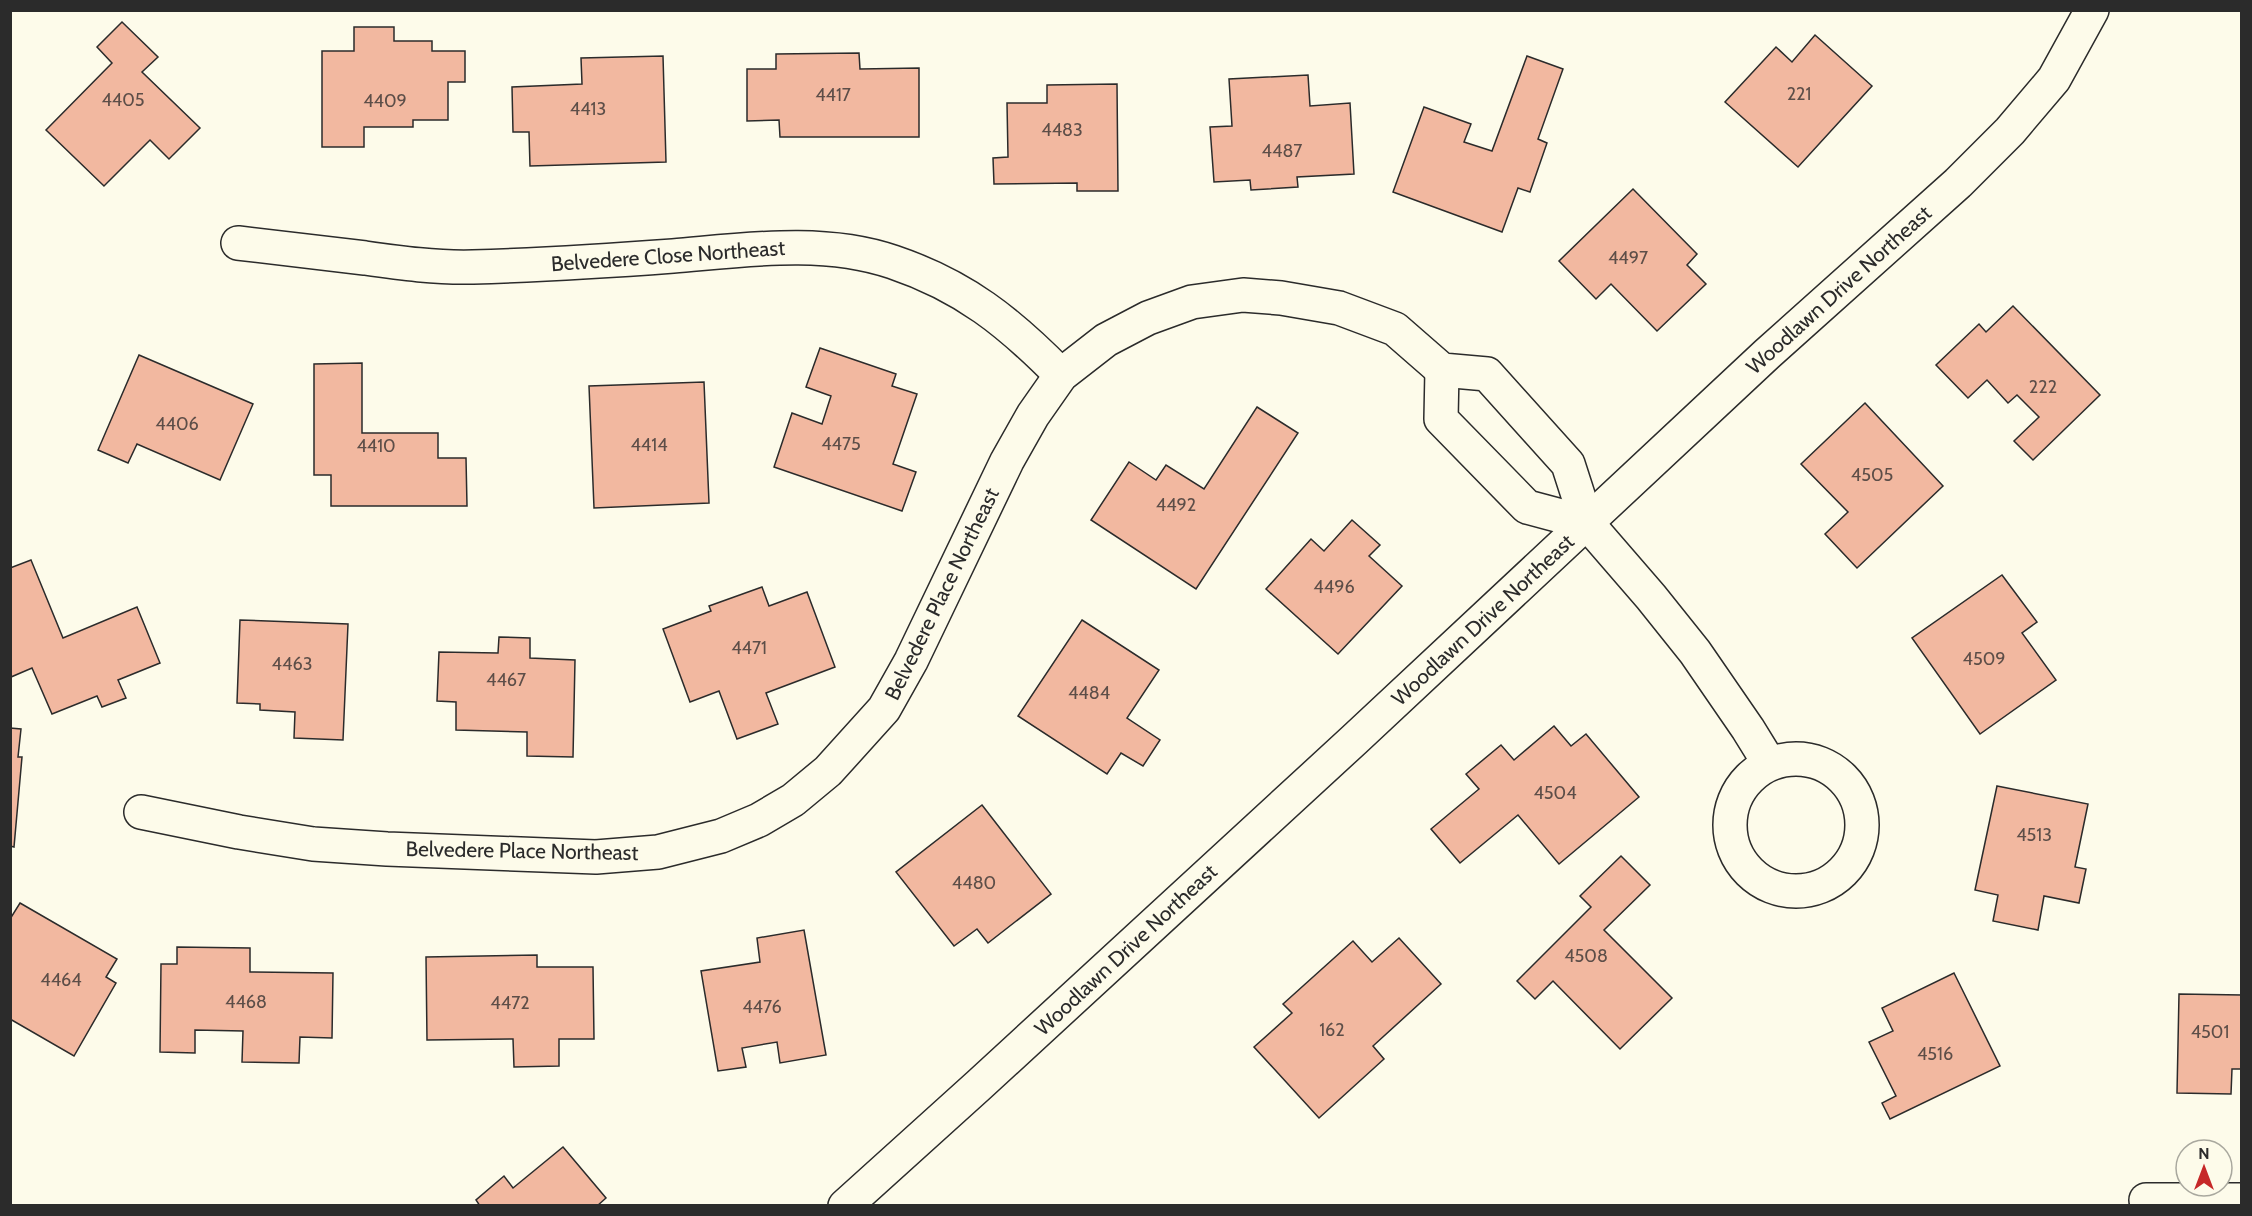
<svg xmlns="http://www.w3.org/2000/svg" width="2252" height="1216" viewBox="0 0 2252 1216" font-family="Cabin,sans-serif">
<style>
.building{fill:#f2b8a0;stroke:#2b2b2b;stroke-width:1.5}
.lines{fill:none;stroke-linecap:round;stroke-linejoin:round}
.minor-casing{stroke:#2b2b2b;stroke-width:36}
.tertiary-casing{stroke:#2b2b2b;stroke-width:36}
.minor{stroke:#fdfbea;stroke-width:33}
.tertiary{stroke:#fdfbea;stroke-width:33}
.labels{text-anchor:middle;stroke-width:4.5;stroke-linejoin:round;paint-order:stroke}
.number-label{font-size:18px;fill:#5d4e48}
.street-label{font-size:21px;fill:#2b2b2b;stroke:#fdfbea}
</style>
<rect width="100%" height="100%" fill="#fdfbea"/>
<g class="building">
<path d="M122,22L158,57L142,72L200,128L169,159L150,140L104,186L46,130L112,63L97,47Z"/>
<path d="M354,27H394V41H432V51H465V82H448V120H413V127H364V147H322V51H354Z"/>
<path d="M1815,35L1872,86L1798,167L1725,102L1776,47L1792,62Z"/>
<path d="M859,53L860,69L919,68V137H780L779,120L747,121V69H776V54Z"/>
<path d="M663,56L666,162L530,166L529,132H513L512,87L582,84L581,58Z"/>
<path d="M1527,56L1563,69L1538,139L1547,143L1530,192L1518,188L1502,232L1393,192L1424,107L1471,124L1464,142L1492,151Z"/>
<path d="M1308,75L1310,106L1350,103L1354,174L1297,177L1298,187L1251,190L1250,180L1214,182L1210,127L1232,126L1229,79Z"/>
<path d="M1117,84L1118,191H1077V183L994,184L993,158L1008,157L1007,103H1047V85Z"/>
<path d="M1633,189L1697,254L1687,265L1706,284L1657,331L1611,284L1596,299L1559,261Z"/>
<path d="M2013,306L2100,395L2033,460L2014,441L2039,417L2017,395L2008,403L1987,380L1968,398L1936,365L1979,324L1986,332Z"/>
<path d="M820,348L896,374L892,386L917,394L893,464L916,472L902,511L774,467L792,413L822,424L831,396L806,387Z"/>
<path d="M139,355L253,404L220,480L137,444L128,463L98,450Z"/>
<path d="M362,363V433H438V458H466L467,506H331V475H314V364Z"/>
<path d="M704,382L709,503L594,508L589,386Z"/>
<path d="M1865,403L1943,486L1857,568L1825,534L1848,512L1801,464Z"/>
<path d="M1257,407L1298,433L1196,589L1091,520L1129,462L1156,480L1166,465L1204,489Z"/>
<path d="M1352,520L1380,545L1369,556L1402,586L1338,654L1266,589L1311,539L1324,551Z"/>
<path d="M31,560L63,638L137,607L160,663L118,680L126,698L102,707L97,696L52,714L32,668L11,677L10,568Z"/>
<path d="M2002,575L2037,622L2022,633L2056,680L1980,734L1912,638Z"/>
<path d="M762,587L769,606L807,592L835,667L766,693L778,724L737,739L719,691L690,702L663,629L711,611L709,606Z"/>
<path d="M240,620L348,624L343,740L294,738L295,712L260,710V704L237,703Z"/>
<path d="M1082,620L1159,670L1127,718L1160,740L1143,766L1121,753L1107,774L1018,716Z"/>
<path d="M499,637L530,638V658L575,660L573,757L527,756V732L456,730V702L437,701L439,652L498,653Z"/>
<path d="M1554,726L1571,746L1586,734L1639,797L1559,864L1518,815L1460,863L1431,829L1479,789L1466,774L1501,745L1514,760Z"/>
<path d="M10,728L21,729L18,757H22L14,847L10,846Z"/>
<path d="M1997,786L2088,804L2075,867L2086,869L2079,903L2044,896L2038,930L1993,921L1998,895L1975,890Z"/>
<path d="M982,805L1051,894L988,943L977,929L954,946L896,872Z"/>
<path d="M1621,856L1650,885L1604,930L1672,998L1620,1049L1553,981L1535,999L1517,981L1591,907L1580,896Z"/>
<path d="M20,903L117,959L106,977L116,983L74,1056L10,1019V919Z"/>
<path d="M804,930L826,1055L780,1063L777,1042L742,1048L746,1067L718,1071L701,971L760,962L757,938Z"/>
<path d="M1399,938L1441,984L1373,1046L1384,1059L1319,1118L1254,1047L1292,1013L1283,1004L1353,941L1372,962Z"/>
<path d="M177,947L250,948V972L333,973L332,1038L300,1037L299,1063L242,1062L243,1031L195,1030V1053L160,1052L161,964H177Z"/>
<path d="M537,955V967H593L594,1039H559V1066L514,1067L513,1039L427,1040L426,957Z"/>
<path d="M1954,973L2000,1066L1890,1119L1882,1103L1896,1096L1869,1042L1893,1031L1882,1008Z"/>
<path d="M2179,994L2242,995V1069H2232L2231,1094L2177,1093Z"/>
<path d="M563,1147L606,1198L597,1206H480L476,1200L504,1176L513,1188Z"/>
</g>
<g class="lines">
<g class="minor-casing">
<g id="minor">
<path d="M238,243C280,248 322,253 365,258C400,263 437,268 473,267C540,265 606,261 673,256C744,250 824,238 893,262C964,286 1009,322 1061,375"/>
<path d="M1442,370L1441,419L1527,507L1587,523"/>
<circle cx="1796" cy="825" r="66"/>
<path d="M141,812L239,832L313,844L387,849L596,857L658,852L721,836L759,820L793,800L828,771L884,709L911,661L1007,461L1033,415L1061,375L1106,340L1148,318L1192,302L1243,295L1281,298L1339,308L1395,329L1442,370L1487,374L1568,464L1587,523L1651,597L1695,652L1748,729L1769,763"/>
<path d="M2146,1200H2242"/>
</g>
</g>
<g class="tertiary-casing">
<path id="tertiary" d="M845,1206L979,1085L1354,740L1767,354L1958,183L2010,131L2054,79L2092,10"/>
</g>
<use href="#minor" class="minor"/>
<use href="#tertiary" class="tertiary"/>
</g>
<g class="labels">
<g class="number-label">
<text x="1799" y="100">221</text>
<text x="833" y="101">4417</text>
<text x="123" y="106">4405</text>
<text x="385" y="107">4409</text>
<text x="588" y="115">4413</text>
<text x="1062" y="136">4483</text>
<text x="1282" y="157">4487</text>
<text x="1628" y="264">4497</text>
<text x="2043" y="393">222</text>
<text x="177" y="430">4406</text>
<text x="841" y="450">4475</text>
<text x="649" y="451">4414</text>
<text x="376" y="452">4410</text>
<text x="1872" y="481">4505</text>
<text x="1176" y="511">4492</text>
<text x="1334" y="593">4496</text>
<text x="749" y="654">4471</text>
<text x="1984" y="665">4509</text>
<text x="292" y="670">4463</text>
<text x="506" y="686">4467</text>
<text x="1089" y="699">4484</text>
<text x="1555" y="799">4504</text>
<text x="2034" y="841">4513</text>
<text x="974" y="889">4480</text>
<text x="1586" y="962">4508</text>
<text x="61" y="986">4464</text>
<text x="246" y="1008">4468</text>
<text x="510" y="1009">4472</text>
<text x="762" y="1013">4476</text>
<text x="1332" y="1036">162</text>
<text x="2210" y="1038">4501</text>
<text x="1935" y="1060">4516</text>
</g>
<g class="street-label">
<text transform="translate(668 256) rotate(-4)" y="7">Belvedere Close Northeast</text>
<text transform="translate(1839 290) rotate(-42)" y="7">Woodlawn Drive Northeast</text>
<text transform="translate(942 594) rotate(-64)" y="7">Belvedere Place Northeast</text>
<text transform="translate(1483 620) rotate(-43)" y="7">Woodlawn Drive Northeast</text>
<text transform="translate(522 851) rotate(1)" y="7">Belvedere Place Northeast</text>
<text transform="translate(1126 950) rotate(-43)" y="7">Woodlawn Drive Northeast</text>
</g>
</g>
<rect width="2252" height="1216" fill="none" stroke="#2b2b2b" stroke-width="24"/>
<g transform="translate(2204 1168)"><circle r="28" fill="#fdfbea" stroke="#a9a89e" stroke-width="1.5"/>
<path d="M0-4.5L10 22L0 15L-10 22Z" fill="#c62828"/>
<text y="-9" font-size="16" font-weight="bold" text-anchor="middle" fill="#2b2b2b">N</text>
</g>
</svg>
